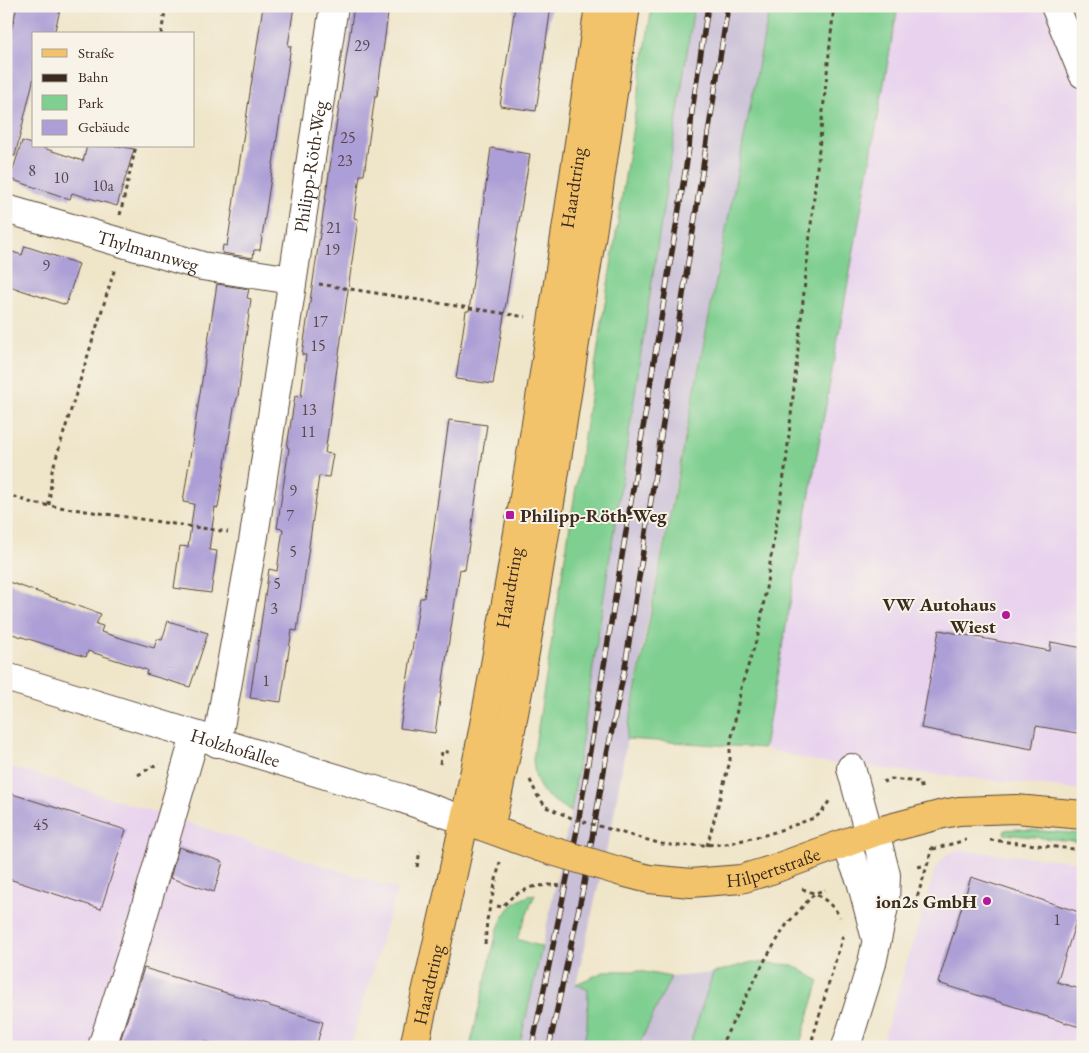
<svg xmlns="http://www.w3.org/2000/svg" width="1089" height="1053" viewBox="0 0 1089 1053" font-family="'EB Garamond',serif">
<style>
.built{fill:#e8d2ee}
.industrial{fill:#c9bfd7}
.green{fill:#7fcf90;stroke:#5d7c57}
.building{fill:#ac9ed6}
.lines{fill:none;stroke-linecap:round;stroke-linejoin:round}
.minor-casing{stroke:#564638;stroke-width:30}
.major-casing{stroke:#564638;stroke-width:30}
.path{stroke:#564638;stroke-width:3;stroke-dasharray:4 4;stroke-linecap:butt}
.minor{stroke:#fff;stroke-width:28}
.major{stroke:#f2c36a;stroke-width:28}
.rail-casing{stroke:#3b2a1e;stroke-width:5.5}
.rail{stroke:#f7f3e8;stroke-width:4;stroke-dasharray:11;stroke-linecap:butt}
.major-bridge-casing{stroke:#564638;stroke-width:30;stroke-linecap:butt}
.path-bridge{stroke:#564638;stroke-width:3;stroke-dasharray:4 4;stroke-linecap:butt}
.major-bridge{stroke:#f2c36a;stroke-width:28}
.poi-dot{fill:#b5179e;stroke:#f7f3e8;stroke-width:2}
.labels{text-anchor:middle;stroke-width:4;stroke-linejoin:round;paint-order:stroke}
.number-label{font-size:16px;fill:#57474c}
.street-label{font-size:19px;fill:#3b2a1e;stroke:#f7f3e8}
.poi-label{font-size:19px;font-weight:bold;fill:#3b2a1e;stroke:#f7f3e8;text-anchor:end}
</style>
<rect width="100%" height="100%" fill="#f7f3e8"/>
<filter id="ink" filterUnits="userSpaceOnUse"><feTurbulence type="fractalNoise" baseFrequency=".02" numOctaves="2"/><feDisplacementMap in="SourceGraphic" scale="10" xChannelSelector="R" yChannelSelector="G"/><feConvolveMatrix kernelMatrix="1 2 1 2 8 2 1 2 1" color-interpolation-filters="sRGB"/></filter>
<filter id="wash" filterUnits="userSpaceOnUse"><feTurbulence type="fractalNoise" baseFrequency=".0096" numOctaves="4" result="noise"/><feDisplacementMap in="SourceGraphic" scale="20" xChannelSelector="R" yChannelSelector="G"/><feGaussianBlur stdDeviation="1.12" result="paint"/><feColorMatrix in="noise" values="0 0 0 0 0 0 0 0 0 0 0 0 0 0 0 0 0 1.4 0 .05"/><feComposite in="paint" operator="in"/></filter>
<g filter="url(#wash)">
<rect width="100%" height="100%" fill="#efe5c9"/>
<g class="built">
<path d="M898,6H1083V790L818,762L764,748Z"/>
<path d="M6,765L397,889L350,1047H6Z"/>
<path d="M958,850L1083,862V1047H881L935,870L946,855Z"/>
</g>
<g class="industrial">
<path d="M693,6H770L641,655L613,821L576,984L588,990L587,1027L583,1047H519L542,947L571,812Z"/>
<path d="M713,973L689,1047H638L671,977Z"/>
</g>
<g class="green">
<path d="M652,6H694L571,812C544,795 536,792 533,759Z"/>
<path d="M770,6H898L764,748L626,739Z"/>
<path d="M1016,829L1083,834V842L1004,834L1005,830Z"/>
<path d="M535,894L517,939L542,947L519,1047H470L497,931C506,909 512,901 535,894Z"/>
<path d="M752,962L793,965L819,981L799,1047H689L713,973Z"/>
<path d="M606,971H639L671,977L638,1047H583L587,1027L588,990L576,984Z"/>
</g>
<g id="blocks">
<g class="building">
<path d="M17,6H61L54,34H34V77L15,156L6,155V53Z"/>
<path d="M263,6H294L288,46H291L260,250H254L253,258L222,253L223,245L227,246Z"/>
<path d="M354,6H389L377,96H375L364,175H360L354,218L358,219L325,453L333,454L329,477L319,476L297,631L292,630L281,702L250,698L269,569L277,571L283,529L277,528L289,448L287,447L295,396L301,397L306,355H302Z"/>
<path d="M515,6H551L536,111L500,106Z"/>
<path d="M22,141L83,161L87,146H118L134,149L117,206L72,193L70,199L10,179Z"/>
<path d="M491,148L530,154L493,384L456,379L466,311H469Z"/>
<path d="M25,246L79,264L66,305L6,285V250L22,255Z"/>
<path d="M217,284L249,289L247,298L251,299L238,396L234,408L218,508L215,507L209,550L217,551L211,593L174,588L180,546L188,547L194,504L183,502Z"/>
<path d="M449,420L487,425L465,570L460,569L435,733L400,728L420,598H424Z"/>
<path d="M6,581L101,614L96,624L103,626L101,632L154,648L157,639L162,640L168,621L208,633L190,687L146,674L147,670L88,651L86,657L6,632Z"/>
<path d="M939,630L1050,651L1051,642L1083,648V734L1036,726L1032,749L921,728Z"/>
<path d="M6,792L126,830L101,909L6,878Z"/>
<path d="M179,847L223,862L214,892L170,878Z"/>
<path d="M971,877L1079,912L1057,982L1083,990V1028L938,983Z"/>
<path d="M144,968L323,1022L316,1047H224L204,1041L203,1047H118Z"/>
</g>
</g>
</g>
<g filter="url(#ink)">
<use href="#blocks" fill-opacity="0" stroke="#564638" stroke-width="1"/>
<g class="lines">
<g class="minor-casing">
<g id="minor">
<path d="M1055,6L1083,74"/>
<path id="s1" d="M6,209L202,266L292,280"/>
<path id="s2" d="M6,677L401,798L464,820"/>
<path id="s3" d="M217,743L254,536L334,6"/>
<path d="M851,768L869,834"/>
<path d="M846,844L861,881L875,935"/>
<path d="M102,1047L134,947L195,736"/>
<path d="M846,1047L872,963L885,902L886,875L875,832"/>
</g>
</g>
<g class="major-casing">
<g id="major">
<path d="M473,823L539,847"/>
<path d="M490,828C516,717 533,604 552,491C578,329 602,168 626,6"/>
<path id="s4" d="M622,872L649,879L691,883L741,879L771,870L875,832L943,814L959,811L1016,809L1083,815"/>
<path id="s5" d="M414,1047C437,941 463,836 483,730C528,490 564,248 599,6"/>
</g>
</g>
<g class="path">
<path d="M161,34L166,6"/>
<path d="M120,215L136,146"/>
<path d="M319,284L526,317"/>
<path d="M6,494L32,503L228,532"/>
<path d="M49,505L52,471L115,268"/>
<path d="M440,764L442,751L452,753"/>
<path d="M138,775L159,763"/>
<path d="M530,780L537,795L546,807"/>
<path d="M883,782L891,779L920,782L922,791"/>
<path d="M630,835L662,844L680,846L726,844L769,834L814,818L821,813L830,800"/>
<path d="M990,840L1083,850"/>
<path d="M707,846L730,761V747L741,688L759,632L786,463L834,6"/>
<path d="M933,849L966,840"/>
<path d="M417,867L420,851"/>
<path d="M918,867L926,865"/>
<path d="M802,889C819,894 831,902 840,917"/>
<path d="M915,904C918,893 933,851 932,844"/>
<path d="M497,906L502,907L514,895L532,887"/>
<path d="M485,944L487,920L500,862"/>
<path d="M1080,980L1083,981"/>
<path d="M720,1047L766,958L787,924L815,893L825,890"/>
<path d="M810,1047L844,932"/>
</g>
<use href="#minor" class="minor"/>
<use href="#major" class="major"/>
<g class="rail-casing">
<g id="rail">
<path d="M532,1047L577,830L689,148L692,111L708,6"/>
<path d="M549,1047L583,889L606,759L625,667L728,6"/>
</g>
</g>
<use href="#rail" class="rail"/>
<g class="major-bridge-casing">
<path id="major-bridge" d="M539,847L622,872"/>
</g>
<g class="path-bridge">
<path d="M546,807L574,819L630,835"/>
<path d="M532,887L549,885L565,886"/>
</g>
<use href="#major-bridge" class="major-bridge"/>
</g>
</g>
<g class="poi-dot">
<rect x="505" y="510" width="10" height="10" rx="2.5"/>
<circle cx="1006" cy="615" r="5"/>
<circle cx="987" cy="901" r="5"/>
</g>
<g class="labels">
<g class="number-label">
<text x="362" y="51">29</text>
<text x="348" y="143">25</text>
<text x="345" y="166">23</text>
<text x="32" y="176">8</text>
<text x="61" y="183">10</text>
<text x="103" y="191">10a</text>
<text x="334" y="233">21</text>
<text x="332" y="255">19</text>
<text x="46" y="271">9</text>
<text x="320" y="327">17</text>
<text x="318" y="351">15</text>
<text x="309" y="415">13</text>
<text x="308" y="437">11</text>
<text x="293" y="496">9</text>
<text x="290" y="521">7</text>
<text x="293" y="557">5</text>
<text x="277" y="589">5</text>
<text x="274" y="614">3</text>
<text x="266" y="686">1</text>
<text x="41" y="830">45</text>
<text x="1057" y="925">1</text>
</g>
<g class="street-label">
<text dy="7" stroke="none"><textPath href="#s3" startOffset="584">Philipp-Röth-Weg</textPath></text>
<text dy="7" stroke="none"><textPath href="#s5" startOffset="874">Haardtring</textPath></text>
<text dy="7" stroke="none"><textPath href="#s1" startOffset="148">Thylmannweg</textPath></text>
<text dy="7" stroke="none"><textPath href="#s5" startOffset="469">Haardtring</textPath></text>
<text dy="7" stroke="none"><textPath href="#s2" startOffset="240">Holzhofallee</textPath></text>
<text dy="7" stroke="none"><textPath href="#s4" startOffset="154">Hilpertstraße</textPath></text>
<text dy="7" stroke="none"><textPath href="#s5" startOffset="64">Haardtring</textPath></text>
</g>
<g class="poi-label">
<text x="520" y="522" text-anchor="start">Philipp-Röth-Weg</text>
<text x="996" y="611">VW Autohaus<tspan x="996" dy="22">Wiest</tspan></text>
<text x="977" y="908">ion2s GmbH</text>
</g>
</g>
<rect width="1089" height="1053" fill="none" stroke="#f7f3e8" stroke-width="25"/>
<rect x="32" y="32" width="162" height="115" fill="#f7f3e8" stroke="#aca397"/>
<rect x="42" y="49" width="25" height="8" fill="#f2c36a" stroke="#aca397"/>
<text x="78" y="58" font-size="15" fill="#3b2a1e">Straße</text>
<rect x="42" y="74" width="25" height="8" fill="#3b2a1e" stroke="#aca397"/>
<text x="78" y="82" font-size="15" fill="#3b2a1e">Bahn</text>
<rect x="42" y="95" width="25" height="15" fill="#7fcf90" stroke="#aca397"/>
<text x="78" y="108" font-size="15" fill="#3b2a1e">Park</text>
<rect x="42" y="120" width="25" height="15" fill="#ac9ed6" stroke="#aca397"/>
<text x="78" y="132" font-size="15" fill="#3b2a1e">Gebäude</text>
</svg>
